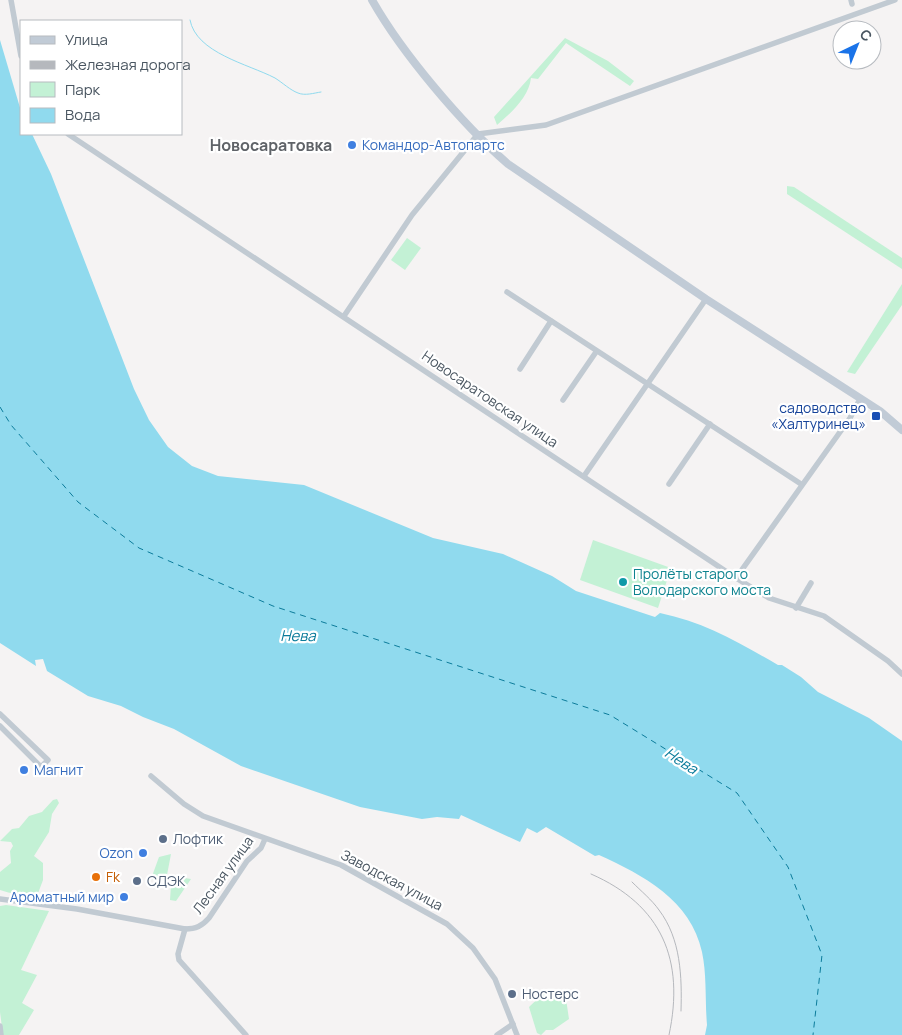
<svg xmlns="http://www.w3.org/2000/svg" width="902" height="1035" viewBox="0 0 902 1035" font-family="Manrope,sans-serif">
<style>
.green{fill:#c3f1d5}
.water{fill:#90daee}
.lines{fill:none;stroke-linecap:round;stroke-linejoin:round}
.stream{stroke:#90daee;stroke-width:1}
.ferry{stroke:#0c7c9b;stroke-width:1;stroke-dasharray:6 5;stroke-linecap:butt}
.minor{stroke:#c1cad2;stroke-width:5.5}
.secondary{stroke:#c1cbd6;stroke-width:8}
.rail{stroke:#b5b8bd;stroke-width:1}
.shop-dot{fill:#3f7fe0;stroke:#fff;stroke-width:2}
.transit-dot{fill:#1a4fb4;stroke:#fff;stroke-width:2}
.culture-dot{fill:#0f9aa8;stroke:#fff;stroke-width:2}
.service-dot{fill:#5c6f8a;stroke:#fff;stroke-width:2}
.food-dot{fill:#e8710a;stroke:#fff;stroke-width:2}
.labels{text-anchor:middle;stroke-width:4.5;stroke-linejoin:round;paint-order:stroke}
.shop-label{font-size:14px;fill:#366cbe;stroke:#fff;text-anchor:start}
.street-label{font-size:14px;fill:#4a5661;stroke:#fff}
.transit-label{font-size:14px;fill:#164399;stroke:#fff;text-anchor:end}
.culture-label{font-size:14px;fill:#0d838f;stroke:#fff;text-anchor:start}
.service-label{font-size:14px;fill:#4e5e75;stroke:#fff;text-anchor:start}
.food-label{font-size:14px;fill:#c56008;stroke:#fff;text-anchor:start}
.water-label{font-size:15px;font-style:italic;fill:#0c7c9b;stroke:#fff}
.quarter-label{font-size:16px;font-weight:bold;fill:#5f6368;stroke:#fff}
</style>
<rect width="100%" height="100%" fill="#f5f3f3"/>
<g class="green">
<path d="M565,38L608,61L634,81L630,86L566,43L538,79L531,78C529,97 511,113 497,125L494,117Z"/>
<path d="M787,186L794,187L902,258V269L787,194Z"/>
<path d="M407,238L421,248L405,270L391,260Z"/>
<path d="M902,284V305L855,374L847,372Z"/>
<path d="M593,540L671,568L658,608L580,580Z"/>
<path d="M57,799L59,803L52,814L49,832L34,856L43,863V880L37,896L33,898C22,894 11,894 0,890V872L11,863L10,851L13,846L11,842L0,841L12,829L19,828L29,816L42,812L53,800Z"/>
<path d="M171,854L167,875L191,879L176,901L170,900L171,885L151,879L159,857Z"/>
<path d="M6,905L49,911L21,970L37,975L22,1003L34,1010L19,1035H3L0,1012V906Z"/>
<path d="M548,989L557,991L561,998L566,999L569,1019L553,1030H546L541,1035L537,1033L529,1007Z"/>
</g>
<path class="water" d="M0,40L21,111V134H32L51,174L134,389L149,420L168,447L192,466L218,476L304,485L433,538L503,554L552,576L576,591L655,617L660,613C704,622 740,643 778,665H782L801,677L818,692L869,718L902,741V1035H705L707,1025C705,1002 707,975 702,952C691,900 643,875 599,855L595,856L546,827L537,833L527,828L520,842L461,815L459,819L437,817L422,819L360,807L241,766L174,729L143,717L121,706L88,696L47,671L43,659L35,660L36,666L0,643Z"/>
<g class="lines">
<path class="stream" d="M190,20C196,53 248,64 275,78C283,83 290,90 298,93C305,96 314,93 321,92"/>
<path class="ferry" d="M0,407L11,425L78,502L139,548L273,606L610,715L737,793L788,867L822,955L813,1035"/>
<g class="minor">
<path d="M11,0L21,56"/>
<path d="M851,0L852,4"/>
<path d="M68,134L736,578L769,598L824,616L888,661L902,674"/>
<path d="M507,292L801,484"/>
<path d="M344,316L412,215L478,134L546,125L895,0"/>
<path d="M520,369L551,321"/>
<path d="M563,400L596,352"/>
<path d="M584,476L706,299"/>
<path d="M669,484L710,424"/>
<path d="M736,578L850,418L860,399"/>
<path d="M796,608L811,583"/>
<path d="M0,714L48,760L41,767L0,726"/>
<path d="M151,776L184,804L203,816L341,865L447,924L473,948L495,979L517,1035"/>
<path d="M0,899L77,909L185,929C196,929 202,926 209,918L247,861L261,848L265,839"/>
<path d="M185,929L178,954L179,960L246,1035"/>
<path d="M0,1026L1,1035"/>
<path d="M497,1035L513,1024"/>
</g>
<path class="secondary" d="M372,0C402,53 462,124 508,164L706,299L880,411L902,430"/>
<g class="rail">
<path d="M591,874C662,905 685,960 669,1035"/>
<path d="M632,882C641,891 652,900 659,910C681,939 682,977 681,1011"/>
</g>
</g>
<g class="shop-dot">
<circle cx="352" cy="145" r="5"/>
<circle cx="24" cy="770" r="5"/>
<circle cx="143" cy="853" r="5"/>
<circle cx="124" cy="897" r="5"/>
</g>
<rect class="transit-dot" x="871" y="411" width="10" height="10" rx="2.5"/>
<circle class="culture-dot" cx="623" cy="582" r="5"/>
<g class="service-dot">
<circle cx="163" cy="839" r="5"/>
<circle cx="137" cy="881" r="5"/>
<circle cx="512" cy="994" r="5"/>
</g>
<circle class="food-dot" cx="96" cy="877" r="5"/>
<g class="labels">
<g class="shop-label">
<text x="362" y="150">Командор-Автопартс</text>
<text x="34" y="775">Магнит</text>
<text x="133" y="858" text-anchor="end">Ozon</text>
<text x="114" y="902" text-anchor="end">Ароматный мир</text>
</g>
<g class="street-label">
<text transform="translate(490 399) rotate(34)" y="5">Новосаратовская улица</text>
<text transform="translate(223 875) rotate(-54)" y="5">Лесная улица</text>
<text transform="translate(392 880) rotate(28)" y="5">Заводская улица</text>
</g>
<g class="transit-label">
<text x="866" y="413">садоводство<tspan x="866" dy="16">«Халтуринец»</tspan></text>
</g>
<g class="culture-label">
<text x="633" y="579">Пролёты старого<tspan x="633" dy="16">Володарского моста</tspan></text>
</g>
<g class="service-label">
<text x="173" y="844">Лофтик</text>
<text x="147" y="886">СДЭК</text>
<text x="522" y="999">Ностерс</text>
</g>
<g class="food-label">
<text x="106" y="882">Fk</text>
</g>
<g class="water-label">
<text x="298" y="641">Нева</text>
<text transform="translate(681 761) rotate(33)" y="5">Нева</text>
</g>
<g class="quarter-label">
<text x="271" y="151">Новосаратовка</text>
</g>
</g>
<rect x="20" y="20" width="162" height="115" fill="#ffffff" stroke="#b7bbc0"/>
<rect x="30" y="36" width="25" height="8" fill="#c1cbd6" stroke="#b7bbc0"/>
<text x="65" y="45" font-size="15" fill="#4a5661">Улица</text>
<rect x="30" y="61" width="25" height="8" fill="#b5b8bd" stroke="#b7bbc0"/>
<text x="65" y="70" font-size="15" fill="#4a5661">Железная дорога</text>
<rect x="30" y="82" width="25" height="15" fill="#c3f1d5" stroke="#b7bbc0"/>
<text x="65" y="95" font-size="15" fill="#4a5661">Парк</text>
<rect x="30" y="108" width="25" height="15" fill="#90daee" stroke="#b7bbc0"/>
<text x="65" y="120" font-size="15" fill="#4a5661">Вода</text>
<g transform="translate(857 45) rotate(43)"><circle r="24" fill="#ffffff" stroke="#b7bbc0"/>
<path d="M0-4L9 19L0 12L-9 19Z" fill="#1a73e8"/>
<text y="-8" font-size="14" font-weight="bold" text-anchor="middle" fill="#4a5661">С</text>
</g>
</svg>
